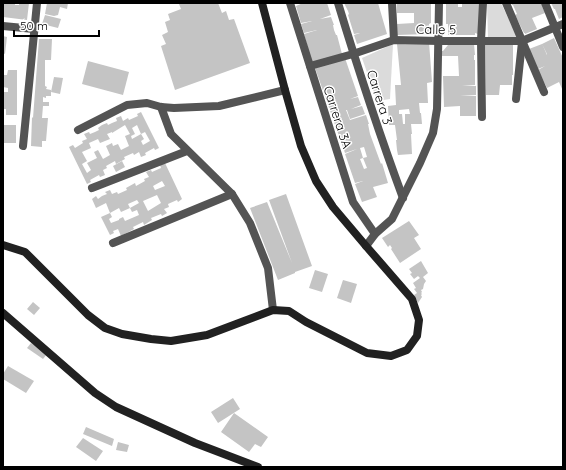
<svg xmlns="http://www.w3.org/2000/svg" width="566" height="470" viewBox="0 0 566 470" font-family="Quicksand,sans-serif">
<style>
.green{fill:#dbdbdb}
.building{fill:#c4c4c4;fill-rule:evenodd}
.lines{fill:none;stroke-linecap:round;stroke-linejoin:round}
.street{stroke:#545454;stroke-width:8}
.secondary{stroke:#212121;stroke-width:8}
.labels{text-anchor:middle;stroke-width:3;stroke-linejoin:round;paint-order:stroke}
.street-label{font-size:13px;fill:#000;stroke:#fff}
</style>
<rect width="100%" height="100%" fill="#fff"/>
<g class="green">
<path d="M487,3H501L517,37L488,38Z"/>
<path d="M393,44L390,99L377,101L362,58Z"/>
</g>
<g class="building">
<path d="M4,3H15V5H19V3H29L27,20L3,17Z"/>
<path d="M47,3H68L67,9L60,7L58,15L54,16L45,14Z"/>
<path d="M183,3H213V4L218,3L222,13L226,11L229,20L234,19L250,63L175,90L161,46L166,44L162,35L168,32L165,22L170,20L168,14L181,9L179,4Z"/>
<path d="M303,3H327L331,15L320,19L331,17L334,25H333L334,30L336,35H337L342,54L312,63L304,34L317,30L304,33L301,24L312,21L301,23L296,6Z"/>
<path d="M344,3H378L387,34L357,44L354,35L360,33L354,34L348,15L349,14L348,11Z"/>
<path d="M397,3H431V23L429,24V34L397,35V24L414,23V13H397Z"/>
<path d="M446,3H458V7H462V3H479V28L478,34L475,33V35H448V24H446Z"/>
<path d="M511,3H541L545,13L532,18L537,29L525,34V33H524L515,15L517,14L513,5H512Z"/>
<path d="M551,3H563V17L559,19L555,9H554Z"/>
<path d="M45,15L61,19L58,28L42,24Z"/>
<path d="M3,36L7,37L5,54L3,53Z"/>
<path d="M554,38L563,58V91L559,82L547,88L538,70L545,66L538,69L529,49L542,44L547,55V54L542,44Z"/>
<path d="M39,39H52L51,60H45V86L47,87L46,89L51,90V96H46V98L43,97V102H49V106H43L42,118H48L46,141H42V147L31,146L32,117L33,118Z"/>
<path d="M429,42L432,82L427,83L428,103H419L420,113H421L422,124H411L412,134H411L412,154L398,155L397,150L396,140H397L395,125H389L388,106L396,105L395,85H401L397,44ZM409,109L410,114H405V124H403L402,114H399V110Z"/>
<path d="M485,43H513V75H512V85H500L499,95H486Z"/>
<path d="M474,44L475,55H474V60H475V85L462,86H476V95L460,96H476V116H460V106L444,107L443,76H459L458,56H442V51H443L448,45Z"/>
<path d="M345,58L358,96L350,99L358,97L361,105L351,109L362,106L365,114L350,119L347,110H346L350,120L366,115L369,124H368L370,134L381,164L382,163L388,183L373,187L377,197L362,202L355,184L363,181L355,183L345,154L357,149L345,153L315,68ZM364,147L367,157L363,158L367,168L364,169L360,159L363,158L360,148Z"/>
<path d="M88,61L129,72L123,95L82,84Z"/>
<path d="M8,70H17V115H6V109H3V92H8V88L3,87V75H7Z"/>
<path d="M54,77L63,78L60,94L51,92Z"/>
<path d="M141,112L159,148L155,150L154,148L145,153L146,155L141,157L139,152L134,155L133,153L124,157L125,159L116,164L115,161L106,166L107,168L103,170L105,175L100,177L99,175L90,180L91,182L87,184L69,147L73,145L75,148L83,143L82,141L87,139L84,134L89,132L90,134L95,132L99,130L98,128L102,125L107,123L108,125L112,123L117,121L116,118L121,116L123,121L128,118L129,120L138,116L137,114ZM125,125L130,134L125,136L129,146L121,150L118,144L113,146L112,143L106,146L110,155L103,159L98,150L94,152L97,158L87,163L91,170L87,173L82,164L87,161L82,152L91,148L89,143L98,139L100,143L110,139L107,134L112,132V133ZM137,125L141,134L145,132L150,141L143,145L141,141L144,139L141,134L132,139L131,136L135,134L132,128Z"/>
<rect x="3" y="125" width="13" height="18"/>
<path d="M122,161L125,167L116,172L113,166Z"/>
<path d="M165,163L182,199L178,202L177,200L168,204L169,207L164,209L167,213L162,216L161,214L151,218L152,220L144,225L143,222L133,227L134,229L121,236L118,229L113,231L114,233L110,235L101,217L110,213L106,203L96,208L92,199L96,196L98,199L102,196L107,194L105,192L110,190L112,194L117,192L118,194L127,190L126,188L135,183L136,186L145,181L144,179L149,177L146,172L151,170L152,172L161,168L160,165ZM162,181L165,186L155,190L153,186ZM157,195L161,203L148,211L143,201ZM137,200L139,203L130,208L132,212L137,210L139,215L125,221L123,217L119,219V220L111,223L109,219L112,217L110,213L119,208L121,212L130,208L128,204Z"/>
<path d="M286,194L312,266L295,272V273L278,280L250,208L267,202L292,263L269,200Z"/>
<path d="M409,221L419,235L414,238L421,249L400,263L391,249L392,248L390,245L388,247L382,238Z"/>
<path d="M421,261L428,273L423,277L426,281L424,284L423,289L421,290L422,292L421,293L422,294L421,295L422,297L418,303L414,295L417,293L414,289L416,288L413,283L420,278L418,276L414,279L410,274L412,273L409,269Z"/>
<path d="M315,270L328,274L322,292L309,288Z"/>
<path d="M343,280L357,284L351,303L337,298Z"/>
<path d="M33,302L40,308L34,315L27,309Z"/>
<path d="M31,343L47,354L43,359L27,348Z"/>
<path d="M8,366L34,381L26,393L3,379V374Z"/>
<path d="M233,398L240,409L218,423L211,412Z"/>
<path d="M234,413L268,437L261,447L255,444L249,452L221,432Z"/>
<path d="M86,427L114,439L112,446L83,434Z"/>
<path d="M83,438L103,451L96,461L76,447Z"/>
<path d="M118,442L129,445L127,452L116,450Z"/>
</g>
<g class="lines">
<g class="street">
<path d="M290,3L353,202L375,234"/>
<path d="M338,3C358,69 379,133 403,198"/>
<path d="M392,3L394,40"/>
<path d="M506,3L544,92"/>
<path d="M545,3L563,47"/>
<path d="M3,26L34,29"/>
<path d="M310,66L353,54L394,40L439,41H522L563,24"/>
<path d="M516,99L522,42"/>
<path d="M161,107L171,134L232,194L250,223L268,268L273,310"/>
<path d="M482,117L481,40L483,3"/>
<path d="M78,130L127,105L147,103L161,107L174,108L219,106L285,90"/>
<path d="M23,146L37,3"/>
<path d="M92,188L187,151"/>
<path d="M113,243L232,194"/>
<path d="M366,246L375,234L392,219L420,163L433,133L437,109L439,3"/>
</g>
<g class="secondary">
<path d="M3,245L25,252L88,315L105,328L122,334L151,339L171,341L207,335L273,310L289,311L306,322L367,353L391,356L407,350L417,336L419,320L412,299L366,246L333,207L316,181L301,146L285,90L262,3"/>
<path d="M3,313L95,393L116,407L195,443L258,467"/>
</g>
</g>
<g class="labels">
<g class="street-label">
<text transform="translate(436 29) rotate(1)" y="5">Calle 5</text>
<text transform="translate(380 97) rotate(72)" y="5">Carrera 3</text>
<text transform="translate(338 117) rotate(72)" y="5">Carrera 3A</text>
</g>
</g>
<rect width="566" height="470" fill="none" stroke="#000000" stroke-width="8"/>
<path d="M14 30v6h85v-6" fill="none" stroke="#000000" stroke-width="2"/>
<text x="20" y="30" font-size="12" fill="#000000" stroke="#ffffff" stroke-width="3" paint-order="stroke">50 m</text>
</svg>
